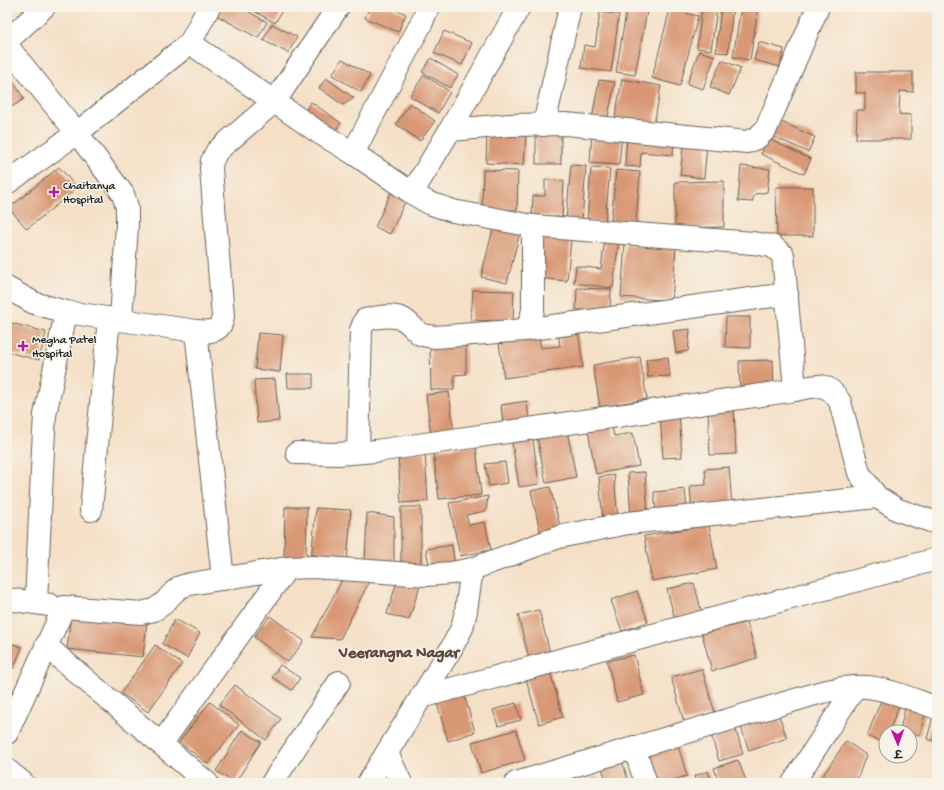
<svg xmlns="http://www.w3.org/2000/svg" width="944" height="790" viewBox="0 0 944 790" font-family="'Gochi Hand','Playpen Sans Deva',sans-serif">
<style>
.building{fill:#d99874}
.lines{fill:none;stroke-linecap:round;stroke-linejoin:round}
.minor-casing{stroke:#686158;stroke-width:24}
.minor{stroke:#fff;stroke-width:22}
.poi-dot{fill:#b5179e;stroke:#f7f3e8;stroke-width:1.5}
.labels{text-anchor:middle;stroke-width:3;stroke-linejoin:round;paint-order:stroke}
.poi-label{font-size:12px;fill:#1c1c1c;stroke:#f7f3e8;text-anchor:start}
.district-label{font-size:16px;font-weight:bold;fill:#5e473b;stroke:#f7f3e8}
</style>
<rect width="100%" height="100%" fill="#f7f3e8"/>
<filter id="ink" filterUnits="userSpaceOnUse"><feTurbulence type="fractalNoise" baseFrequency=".025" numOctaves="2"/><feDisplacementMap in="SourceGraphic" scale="8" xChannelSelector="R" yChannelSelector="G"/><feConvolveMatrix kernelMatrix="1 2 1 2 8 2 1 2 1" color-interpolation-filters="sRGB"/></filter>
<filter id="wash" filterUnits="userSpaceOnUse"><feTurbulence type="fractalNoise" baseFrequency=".012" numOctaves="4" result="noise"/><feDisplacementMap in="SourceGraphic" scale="16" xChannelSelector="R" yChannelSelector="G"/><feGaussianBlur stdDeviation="0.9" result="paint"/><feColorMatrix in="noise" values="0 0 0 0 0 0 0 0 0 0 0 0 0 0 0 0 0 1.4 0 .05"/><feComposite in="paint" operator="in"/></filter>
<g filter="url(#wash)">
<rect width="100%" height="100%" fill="#f5e0c7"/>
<g id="blocks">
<g class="building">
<path d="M218,7H240L267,22L258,38L214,14Z"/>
<path d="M247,7H280L283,9L275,23Z"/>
<path d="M370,7H390L406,14L398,32L365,18Z"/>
<path d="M627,7L647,11L635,75L616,72Z"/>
<path d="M702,7L717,8L711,50L697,48Z"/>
<path d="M721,7H733L728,53L716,52Z"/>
<path d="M741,7H758L750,60L733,57Z"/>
<path d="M670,9L698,16L680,86L652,78Z"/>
<path d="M600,12L619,14L611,72L581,68L584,45L595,47Z"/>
<path d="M272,24L297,37L288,53L263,40Z"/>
<path d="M444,31L472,43L462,65L434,53Z"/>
<path d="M759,42L784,49L780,67L754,60Z"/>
<path d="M699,51L715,56L703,89L687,84Z"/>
<path d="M431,58L458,75L450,88L422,72Z"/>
<path d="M342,59L370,75L361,92L332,75Z"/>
<path d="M722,60L741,68L729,95L710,87Z"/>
<path d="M856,72H913V92L900,91L899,114L911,115V139H856L857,110H865V93H856Z"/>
<path d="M424,75L450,92L438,113L410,96Z"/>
<path d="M326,78L354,98L343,105L319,88Z"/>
<path d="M622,79L661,86L653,130L614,123Z"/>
<path d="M599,80L615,82L607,122L592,119Z"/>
<path d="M14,82L24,99L7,110V86Z"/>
<path d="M311,102L341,123L331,136L302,115Z"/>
<path d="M410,103L435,121L420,141L396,124Z"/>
<path d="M777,120L815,137L808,152L770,135Z"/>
<rect x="536" y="130" width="25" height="34"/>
<path d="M487,131L526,133L524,165L486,163Z"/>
<path d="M592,131L622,134L619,165L590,163Z"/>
<path d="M627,135L674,139L673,155L641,152L640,167L625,166Z"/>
<path d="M684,139L707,143L704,178L680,175Z"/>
<path d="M768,139L811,159L804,174L761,154Z"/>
<path d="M571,165L586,166L582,221L566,220Z"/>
<path d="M741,166L770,169L767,192L755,194L752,202L738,201Z"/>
<path d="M59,167L77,188L27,229L9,208Z"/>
<path d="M591,168L610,169L605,223L587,221Z"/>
<path d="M483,170L518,171L517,210H482Z"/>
<path d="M616,170L640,172L636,223L611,221Z"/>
<path d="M545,180L564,181L562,217L532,215L533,196H545Z"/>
<path d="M724,181V227L675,228V182Z"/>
<path d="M776,187H813V236H777Z"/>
<path d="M391,192L406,200L390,234L375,227Z"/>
<path d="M495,221L521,228L507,283L481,277Z"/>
<path d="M541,236L571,239L567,281L537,278Z"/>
<path d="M605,238L619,239L613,288L574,283L576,266L601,269Z"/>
<path d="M625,244L676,248L672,301L621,297Z"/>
<path d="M577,288L611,289L610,311L576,310Z"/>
<path d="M473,290L514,291L513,322L471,320Z"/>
<path d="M726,317H750V348L725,347Z"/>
<path d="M7,322L46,332L39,360L7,352Z"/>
<path d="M578,329L583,367L504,378L499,343L539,337L541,348L560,346L558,332Z"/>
<path d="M690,329L688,351L676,353L673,331Z"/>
<path d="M258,333L283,335L280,372L255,369Z"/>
<path d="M466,344V374L454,375V390H431L430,345Z"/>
<path d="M640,357L647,399L600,407L593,365Z"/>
<path d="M668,357L670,376L648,377L646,359Z"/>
<path d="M773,360L774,390L740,391L739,361Z"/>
<path d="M287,374H313V388H288Z"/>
<path d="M275,379L279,421L257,423L254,380Z"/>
<path d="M449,392L454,434L431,436L426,395Z"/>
<path d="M527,401L529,422L503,425L501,405Z"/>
<path d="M734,406L736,454L710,455L708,408Z"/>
<path d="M679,413L682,457L663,458L660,414Z"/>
<path d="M611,422L614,436L633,433L639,466L596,474L587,426Z"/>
<path d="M567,430L576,477L546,483L537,436Z"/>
<path d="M532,432L539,484L519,487L511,435Z"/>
<path d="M476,446L481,495L439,499L433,450Z"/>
<path d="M425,452L428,501L401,503L398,454Z"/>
<path d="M505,462L508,483L489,486L485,464Z"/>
<path d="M729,467L732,507L692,510L690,486L706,485L705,469Z"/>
<path d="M645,472L648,516L631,517L628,473Z"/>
<path d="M614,475L618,519L603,521L599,477Z"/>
<path d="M550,487L561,530L541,535L531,491Z"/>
<path d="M685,489L687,509L656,512L654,492Z"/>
<path d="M488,496L486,511L466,515L469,525L485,522L491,550L460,556L449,503Z"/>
<path d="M285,507H307L306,559H284Z"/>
<path d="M401,507H421V565L401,566Z"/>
<path d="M316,508L351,510L347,563L311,560Z"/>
<path d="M367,513L394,517V564L365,565Z"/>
<path d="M709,525L717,569L652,581L644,536Z"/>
<path d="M452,545L455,566L430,570L426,549Z"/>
<path d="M399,575L421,582L409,620L387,614Z"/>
<path d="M343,578L369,582L340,639L312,637Z"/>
<path d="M694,583L702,613L675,620L667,589Z"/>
<path d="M637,591L648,622L622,631L611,600Z"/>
<path d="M539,610L550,653L529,659L518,615Z"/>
<path d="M71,614L147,622L143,657L67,649Z"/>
<path d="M270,616L304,641L288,662L254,637Z"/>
<path d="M175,619L200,633L187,658L162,644Z"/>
<path d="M747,622L757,658L712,671L702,634Z"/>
<path d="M7,642L22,647L14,668L7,665Z"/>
<path d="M155,645L182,664L148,712L121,693Z"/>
<path d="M634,655L644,695L617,702L607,661Z"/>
<path d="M280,665L300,678L292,690L272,677Z"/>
<path d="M549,668L563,717L539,724L525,675Z"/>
<path d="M702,669L715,713L684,722L671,677Z"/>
<path d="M235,685L281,719L266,740L219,705Z"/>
<path d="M7,689L15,692L7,709Z"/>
<path d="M463,691L475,732L448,741L436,700Z"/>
<path d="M882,698L899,705L889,732H886L885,743L867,736Z"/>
<path d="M210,702L239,725L208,764L179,742Z"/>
<path d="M516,703L521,720L498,726L493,710Z"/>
<path d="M906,704L926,710L920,735L900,730Z"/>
<path d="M776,708L787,738L749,751L739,721Z"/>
<path d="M933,716L937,717V742L927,739Z"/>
<path d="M733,720L743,754L719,761L709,728Z"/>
<path d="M242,730L261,742L235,783L216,771Z"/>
<path d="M516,730L525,760L481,773L472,742Z"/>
<path d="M846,741L866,755L856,783H827L820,780Z"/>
<path d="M677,742L687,776L662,783H656L647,750Z"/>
<path d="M620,755L629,783H607L600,762Z"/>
<path d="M738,760L747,783H734L733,779L719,783L714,768Z"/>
<path d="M708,771L712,783H696L694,776Z"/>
<path d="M597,777L599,783H582Z"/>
</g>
</g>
</g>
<g filter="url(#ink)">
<use href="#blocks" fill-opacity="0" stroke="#686158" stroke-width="1"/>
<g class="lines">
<g class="minor-casing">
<g id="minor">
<path d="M7,41L44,7"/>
<path d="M190,43L209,7"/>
<path d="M7,46L77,133L123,194L127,207V225L121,320"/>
<path d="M544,125L570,7"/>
<path d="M450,130L510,125L566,124L747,142L758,137L766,129L818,7"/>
<path d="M353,153L422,22L428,7"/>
<path d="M7,183L77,133L190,43L318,132L353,153L412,193L429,203L453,211L533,226L753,243L772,246L783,255L795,390C817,386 827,380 840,402L859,473L877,497L898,510L937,523"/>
<path d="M412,193L450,130L519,7"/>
<path d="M7,288L34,303L66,312L196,331L223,579"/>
<path d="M524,330L787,294"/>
<path d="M196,331C210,332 221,333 223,316L211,169L212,161L217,151L275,101L338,7"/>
<path d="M358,452L361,330L365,320C377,317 392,314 403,319C410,323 414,329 420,334C424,336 430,336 435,337L524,330L530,322L533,310V226"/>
<path d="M297,453L338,454L376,451L795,390"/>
<path d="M91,510L109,318"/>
<path d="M7,599L50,605"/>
<path d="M36,603L43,449L45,415L66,312"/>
<path d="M46,646L207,783"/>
<path d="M421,697L937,559"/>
<path d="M7,733L64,607L141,613L154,610L163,604L174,592L180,587L190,584L287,568L313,567L426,575L451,573L472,569L559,537L628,523L877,497"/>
<path d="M161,744L287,568"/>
<path d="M634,747L646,783"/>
<path d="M387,753L401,783"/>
<path d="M7,770L23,783"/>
<path d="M272,783L339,682"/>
<path d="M368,783L451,649L462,628L466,611L472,569"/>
<path d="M516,783L822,692C837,689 851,686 866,687C886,688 917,701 937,708"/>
<path d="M793,783L855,687"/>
</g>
</g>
<use href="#minor" class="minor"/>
</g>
</g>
<g class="poi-dot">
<path d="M52 186h4v4h4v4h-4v4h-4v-4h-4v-4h4z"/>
<path d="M21 340h4v4h4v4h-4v4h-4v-4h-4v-4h4z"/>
</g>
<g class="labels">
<g class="poi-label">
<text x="63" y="189">Chaitanya<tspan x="63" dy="14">Hospital</tspan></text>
<text x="32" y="343">Megha Patel<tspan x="32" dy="14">Hospital</tspan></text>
</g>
<g class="district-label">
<text x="399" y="657">Veerangna Nagar</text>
</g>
</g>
<rect width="944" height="790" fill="none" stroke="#f7f3e8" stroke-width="24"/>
<g transform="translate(898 744) rotate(178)"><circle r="19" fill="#f7f3e8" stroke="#9f9d96"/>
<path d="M0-3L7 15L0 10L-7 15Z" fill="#b5179e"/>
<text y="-6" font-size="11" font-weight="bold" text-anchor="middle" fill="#1c1c1c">उ</text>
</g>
</svg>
